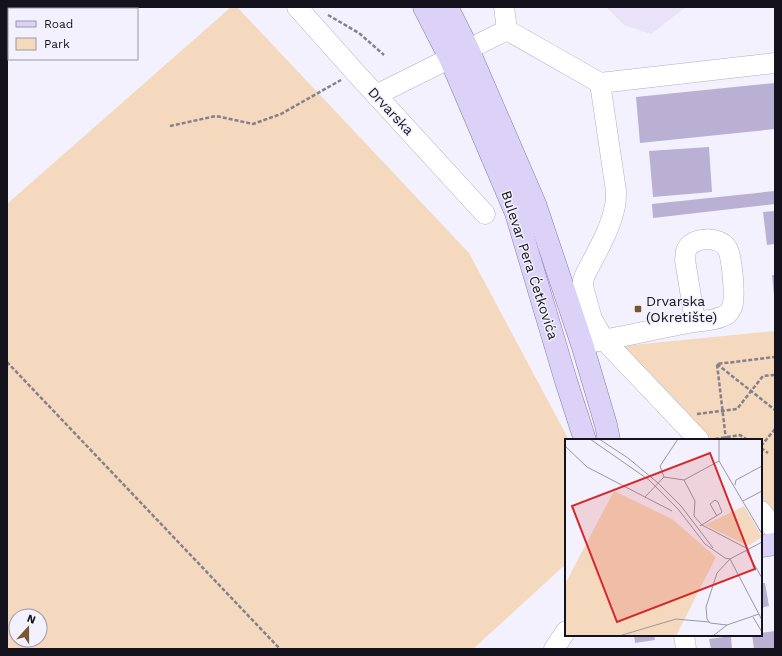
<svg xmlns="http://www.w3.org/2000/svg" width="782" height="656" viewBox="0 0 782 656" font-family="'Work Sans',sans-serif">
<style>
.built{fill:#e8e3f9}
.green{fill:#f5d9be;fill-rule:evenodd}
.building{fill:#b9b0d3}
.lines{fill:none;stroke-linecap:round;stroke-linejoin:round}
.minor-casing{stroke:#b4adc9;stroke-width:21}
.major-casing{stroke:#877ba8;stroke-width:23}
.path{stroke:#83818c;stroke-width:2.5;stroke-dasharray:4 2;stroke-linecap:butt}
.minor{stroke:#fff;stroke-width:20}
.major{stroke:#dcd2f8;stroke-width:22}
.poi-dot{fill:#79562f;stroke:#f3f1fd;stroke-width:1.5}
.labels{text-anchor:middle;stroke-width:3;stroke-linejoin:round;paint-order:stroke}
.street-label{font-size:14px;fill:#14121c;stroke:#f3f1fd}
.poi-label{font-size:14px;fill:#14121c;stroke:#f3f1fd;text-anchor:start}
.inset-road{fill:none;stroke:#9a98a3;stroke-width:1}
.view{fill:#d62828;fill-opacity:0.15;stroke:#d62828;stroke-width:2}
.inset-edge{fill:none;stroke:#14121c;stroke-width:2}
</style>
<rect width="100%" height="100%" fill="#f3f1fd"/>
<path class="built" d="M606,7H686L651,34L624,25Z"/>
<g class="green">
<path d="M231,7H237L469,253L569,440H566V564L473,649H7V204ZM16,616H40V640H16Z"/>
<path d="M775,331V516L761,502V440H705L622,346Z"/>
</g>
<g class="building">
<path d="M775,83V129L640,143L636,97Z"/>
<path d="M709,147L712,192L653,197L649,151Z"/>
<path d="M775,191V204L653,218L652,204Z"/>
<path d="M775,211V244L767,245L763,212Z"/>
<path d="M772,275H775V295H774Z"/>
<path d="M761,583H765L769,606L761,608Z"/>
<path d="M775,631V649H754L752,635H761V633Z"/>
<path d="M634,635H654L655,640L635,643Z"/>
<path d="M731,636L732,649H711L709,639Z"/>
</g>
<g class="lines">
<g class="minor-casing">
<g id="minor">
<path d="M297,7L355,72L485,214"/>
<path d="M504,7L507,30"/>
<path d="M507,30L600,83L616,191C616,196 616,201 615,206C610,231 596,253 585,275L583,281V287L592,319L604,340L699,440"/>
<path d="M600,83L775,63"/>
<path d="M376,95L507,30"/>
<path d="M593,342C625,336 657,329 688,323C698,321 713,321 721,317C726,316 730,312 732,307C736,301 732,254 727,248C720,236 691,236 686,251C685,253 686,257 685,260L695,321"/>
<path d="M761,511L775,530"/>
<path d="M684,635L686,649"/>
<path d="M554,649L566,631"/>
</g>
</g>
<g class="major-casing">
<g id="major">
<path d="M424,7L450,58L516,213L566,381L585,440"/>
<path d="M447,7L468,49L535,204L582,344L606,425L609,440"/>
<path d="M761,546L775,544"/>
</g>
</g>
<g class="path">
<path d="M328,15L359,33L384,55"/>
<path d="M170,126L216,116L253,124L281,114L341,80"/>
<path d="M7,362L280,649"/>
<path d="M717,364L775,410"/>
<path d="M697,414L737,409L763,376L775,375"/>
<path d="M715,439L740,435L748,440"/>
<path d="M726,440L717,364L775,357"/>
<path d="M761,446L775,429"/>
<path d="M761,448L768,453"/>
</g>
<use href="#minor" class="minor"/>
<use href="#major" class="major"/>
</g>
<rect class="poi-dot" x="634" y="305" width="8" height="8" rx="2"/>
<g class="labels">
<g class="street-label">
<text transform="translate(391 111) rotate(47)" y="5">Drvarska</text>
<text transform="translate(530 265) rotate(72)" y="5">Bulevar Pera Ćetkovića</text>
</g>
<g class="poi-label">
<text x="646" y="306">Drvarska<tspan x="646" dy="16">(Okretište)</tspan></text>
</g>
</g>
<g transform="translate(565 439)">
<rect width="197" height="197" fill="#f3f1fd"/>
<path d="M49,52L107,80L151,118L111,197H0V145ZM179,67L197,98L183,107L140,86Z" fill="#f5d9be"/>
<path class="inset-road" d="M25,0L84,41L113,70L140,105L160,119L165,120L197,103M34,0L63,19L93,44L116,67L148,109M154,0V22L197,95M0,7L22,28L107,72M99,38L119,41L130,62L129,77L137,86L183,110M99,38L95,27L113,0M119,41L154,22M170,46L171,41L197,27M80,58L99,38M178,62L197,52M135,87L156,74L157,73L153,63L150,61L145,65L152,77M181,111L197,139M194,175L162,186L145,184L142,180L141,168L152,134L165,120L197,181M188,178L197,193M54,197L111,180L144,183M148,197L162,186"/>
<path class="view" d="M145,14L190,130L52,183L7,67Z"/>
<rect width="197" height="197" class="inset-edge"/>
</g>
<rect width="782" height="656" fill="none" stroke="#14121c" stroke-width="16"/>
<rect x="8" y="8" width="130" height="52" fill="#f3f1fd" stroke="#9a98a3"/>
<rect x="16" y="21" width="20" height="6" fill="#dcd2f8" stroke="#9a98a3"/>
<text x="44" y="28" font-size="12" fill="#14121c">Road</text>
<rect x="16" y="38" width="20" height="12" fill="#f5d9be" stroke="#9a98a3"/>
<text x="44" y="48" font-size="12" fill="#14121c">Park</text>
<g transform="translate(28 628) rotate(21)"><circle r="19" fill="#f3f1fd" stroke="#9a98a3"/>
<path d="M0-3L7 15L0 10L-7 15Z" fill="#79562f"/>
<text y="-6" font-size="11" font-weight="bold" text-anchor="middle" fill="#14121c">N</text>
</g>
</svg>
